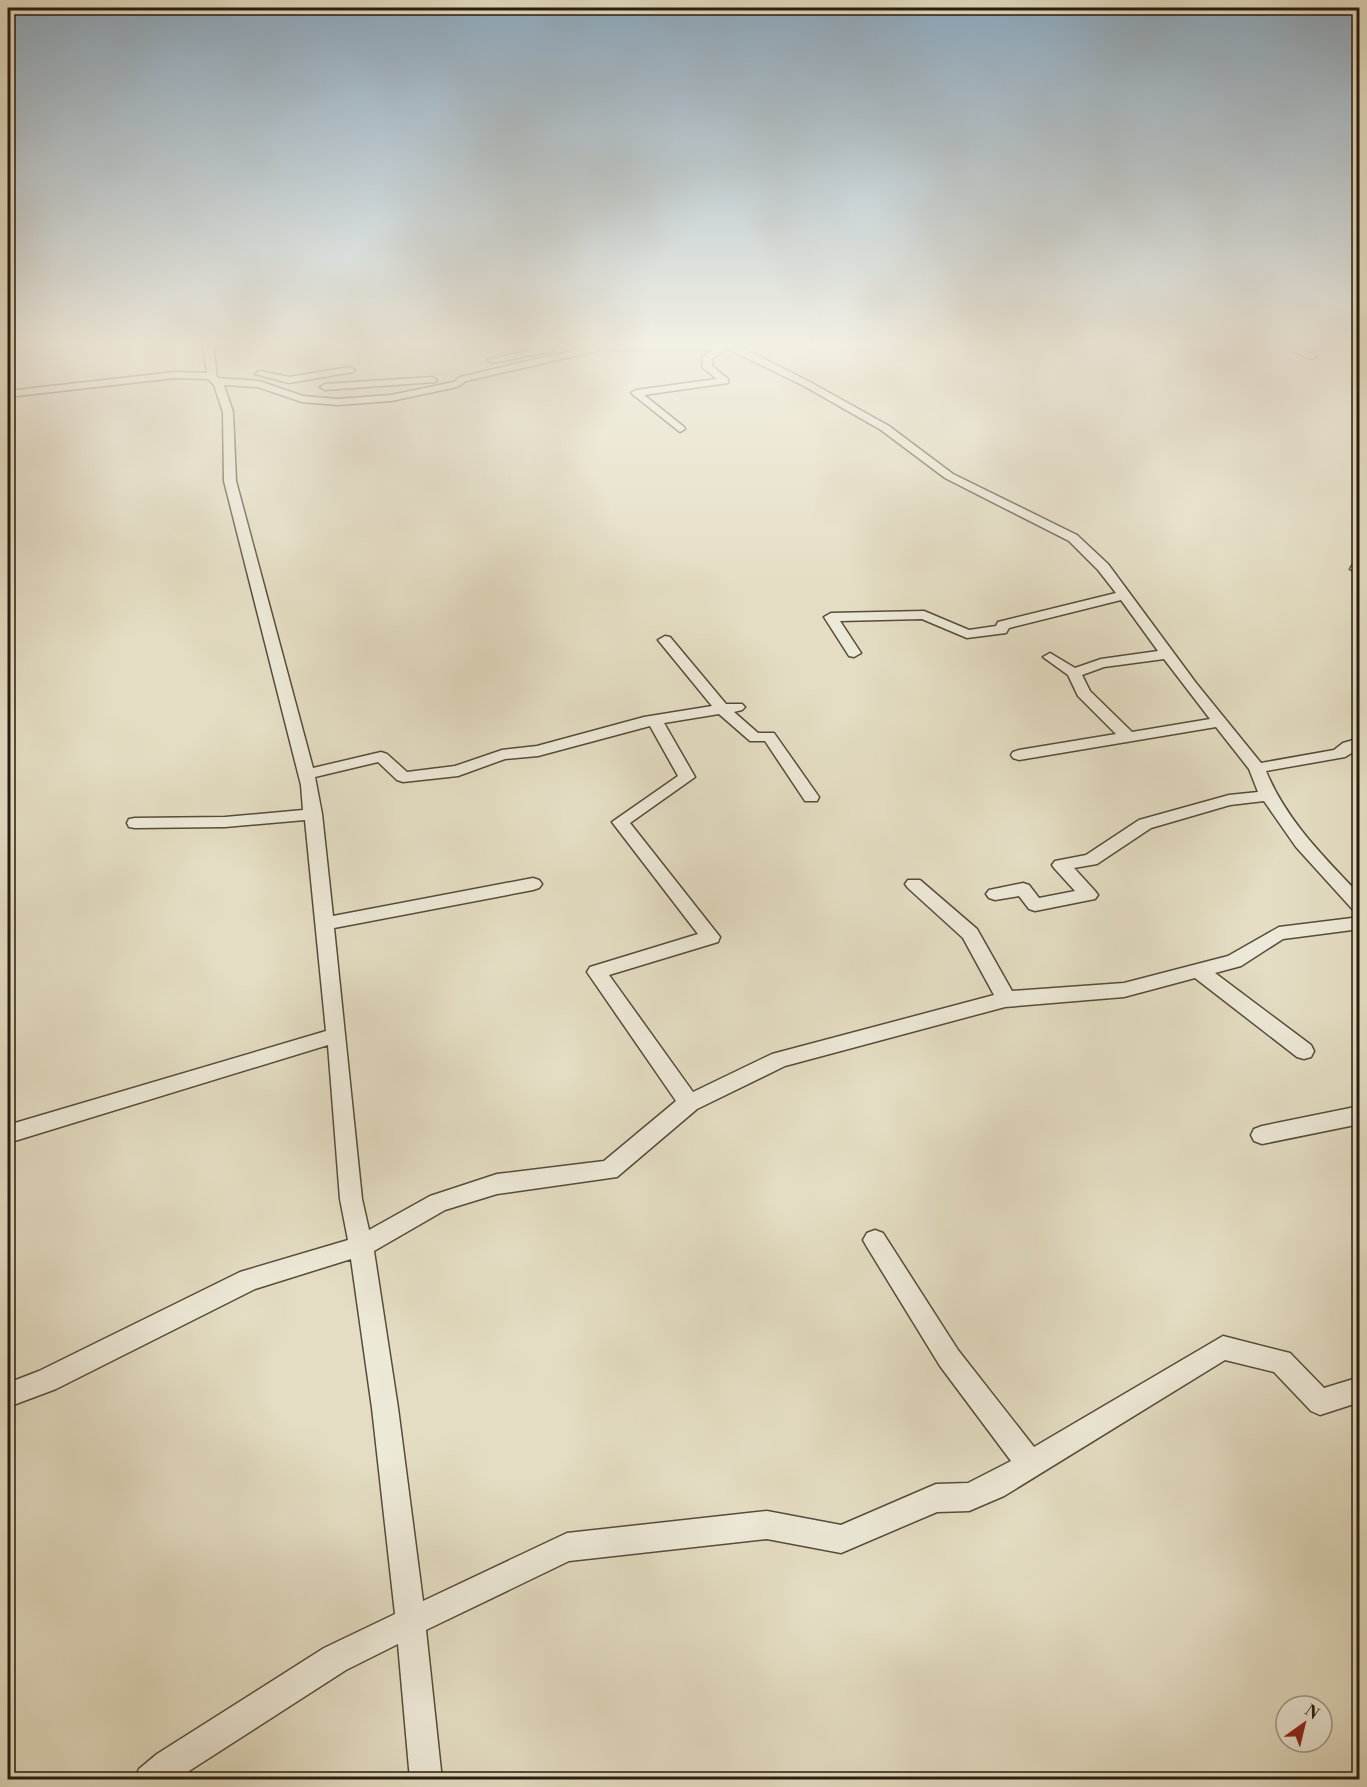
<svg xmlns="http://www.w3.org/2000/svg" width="1367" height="1787" viewBox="0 0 1367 1787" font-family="'Libre Bodoni',serif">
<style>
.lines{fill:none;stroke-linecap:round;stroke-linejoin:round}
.minor-casing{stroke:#564c3a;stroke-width:3}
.minor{fill:#ede9d8;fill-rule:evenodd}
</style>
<rect width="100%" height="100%" fill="#e4ddc3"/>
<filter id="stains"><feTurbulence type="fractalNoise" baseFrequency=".00333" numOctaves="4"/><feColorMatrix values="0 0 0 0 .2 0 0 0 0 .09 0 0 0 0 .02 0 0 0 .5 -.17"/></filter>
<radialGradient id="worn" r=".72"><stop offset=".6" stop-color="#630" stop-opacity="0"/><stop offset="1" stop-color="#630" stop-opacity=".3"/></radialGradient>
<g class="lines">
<g class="minor-casing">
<g id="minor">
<path d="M203,343H213L217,378L259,381L303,396L338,399L391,395L454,382L460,377L601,344L704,343L718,346L714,343H728L745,349L810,382L889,426L953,474L1077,535L1108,564L1196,683L1261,763L1334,750L1343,743L1360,738V748L1345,757L1266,771C1286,820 1324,857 1360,895V913L1354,911L1296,847L1264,801L1230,805L1151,828L1097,864L1074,868L1095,891L1098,895L1095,899L1035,911L1029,909L1019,896L995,900L989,898L986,894L989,890L1023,883L1029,885L1039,898L1075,891L1055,869L1052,865L1055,861L1086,855L1139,820L1229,795L1258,792L1249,769L1216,727L1019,760L1013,758L1011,755L1013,752L1019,750L1116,734L1078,696L1068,675L1043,657L1050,653L1075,668L1101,659L1158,651L1121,600L1009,628L1006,633L967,638L922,619L840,621L861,653L854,657L849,656L824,617L831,613L924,611L969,630L996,626L998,622L1116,593L1098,570L1069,541L945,478L881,430L804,386L728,349L713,358L712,366L728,379V383L644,395L684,427L685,429L680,432L631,393L636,390L717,379L702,367L703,357L713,350H601L466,381L457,387L391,401L338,405L302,402L258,387L224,385L233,412L236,481L313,768L381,752L387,754L407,772L455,766L502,750L537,746L644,717L712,706L658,640L665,636L670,637L726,704H742L745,707L742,710L734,712L758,733H774L819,797L817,801H805L765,741H750L719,714L664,723L695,777L630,823L720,937L718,942L609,975L693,1092L772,1054L994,995L963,938L908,888L905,884L908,880H920L977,929L1012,991L1124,983L1228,956L1279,927L1360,917V929L1283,939L1241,966L1215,973L1311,1045L1314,1051L1311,1057L1304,1059L1297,1057L1195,978L1124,997L1005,1007L785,1066L697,1109L617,1177L497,1194L445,1210L374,1251L398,1408L423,1601L567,1533L767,1511L841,1525L936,1484L968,1483L1011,1461L940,1366L867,1247L863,1240L867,1233L875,1230L883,1233L958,1350L1034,1447L1223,1336L1290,1353L1324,1388L1360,1377V1402L1320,1415L1311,1411L1274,1372L1225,1360L1004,1496L969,1511L937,1512L841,1553L767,1539L569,1561L426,1630L442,1780H410L398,1644L346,1670L175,1780H134L139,1769L157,1754L324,1648L395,1614L372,1408L351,1259L255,1289L56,1389L8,1407V1383L39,1371L240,1272L348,1240L340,1199L328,1045L8,1143V1125L326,1031L305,820L225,827L135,828L129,827L127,823L129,819L135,818L225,817L303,810L301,785L224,481L223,412L214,385L208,379L175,378L8,397V391L175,372L207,373ZM1164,659L1210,719L1132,732L1090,691L1082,675L1104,667ZM650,726L678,776L612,822L698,934L590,967L587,972L676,1101L604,1161L497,1174L430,1196L369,1230L362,1199L334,928L533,890L539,888L542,884L539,880L533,878L333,916L322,814L315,777L378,762L397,780L403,782L458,776L505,759L538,756Z"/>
<path d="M1277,343H1290L1317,357L1309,359Z"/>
<path d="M550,346L553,347V351L492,363L487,360Z"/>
<path d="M350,367L355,370L353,372L289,383L255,374L260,371L289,377Z"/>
<path d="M432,377L437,380L435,382L325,390L320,387L325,384Z"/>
<path d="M1360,560V575L1350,569L1355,561Z"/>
<path d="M1360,1106V1124L1262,1144L1254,1141L1251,1135L1254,1129L1262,1126Z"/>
</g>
</g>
<use href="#minor" class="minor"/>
</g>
<linearGradient id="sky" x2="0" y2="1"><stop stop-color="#8daac0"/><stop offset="0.58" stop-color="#f3f0e4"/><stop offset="1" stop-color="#f3f0e4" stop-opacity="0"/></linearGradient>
<rect width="1367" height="593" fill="url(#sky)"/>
<rect width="1367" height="1787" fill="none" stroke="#e4ddc3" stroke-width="30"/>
<rect x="9" y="9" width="1349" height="1769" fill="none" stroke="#271c0d" stroke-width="3"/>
<rect x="15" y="15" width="1337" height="1757" fill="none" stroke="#271c0d" stroke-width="1.5"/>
<g transform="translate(1304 1724) rotate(34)"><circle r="28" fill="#ede9d8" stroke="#9e9787" stroke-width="1.5"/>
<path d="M0-4.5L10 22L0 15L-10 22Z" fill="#8f2418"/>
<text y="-9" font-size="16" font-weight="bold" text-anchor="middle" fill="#271c0d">N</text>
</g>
<rect width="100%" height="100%" filter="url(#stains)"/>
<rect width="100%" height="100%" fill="url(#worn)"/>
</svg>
